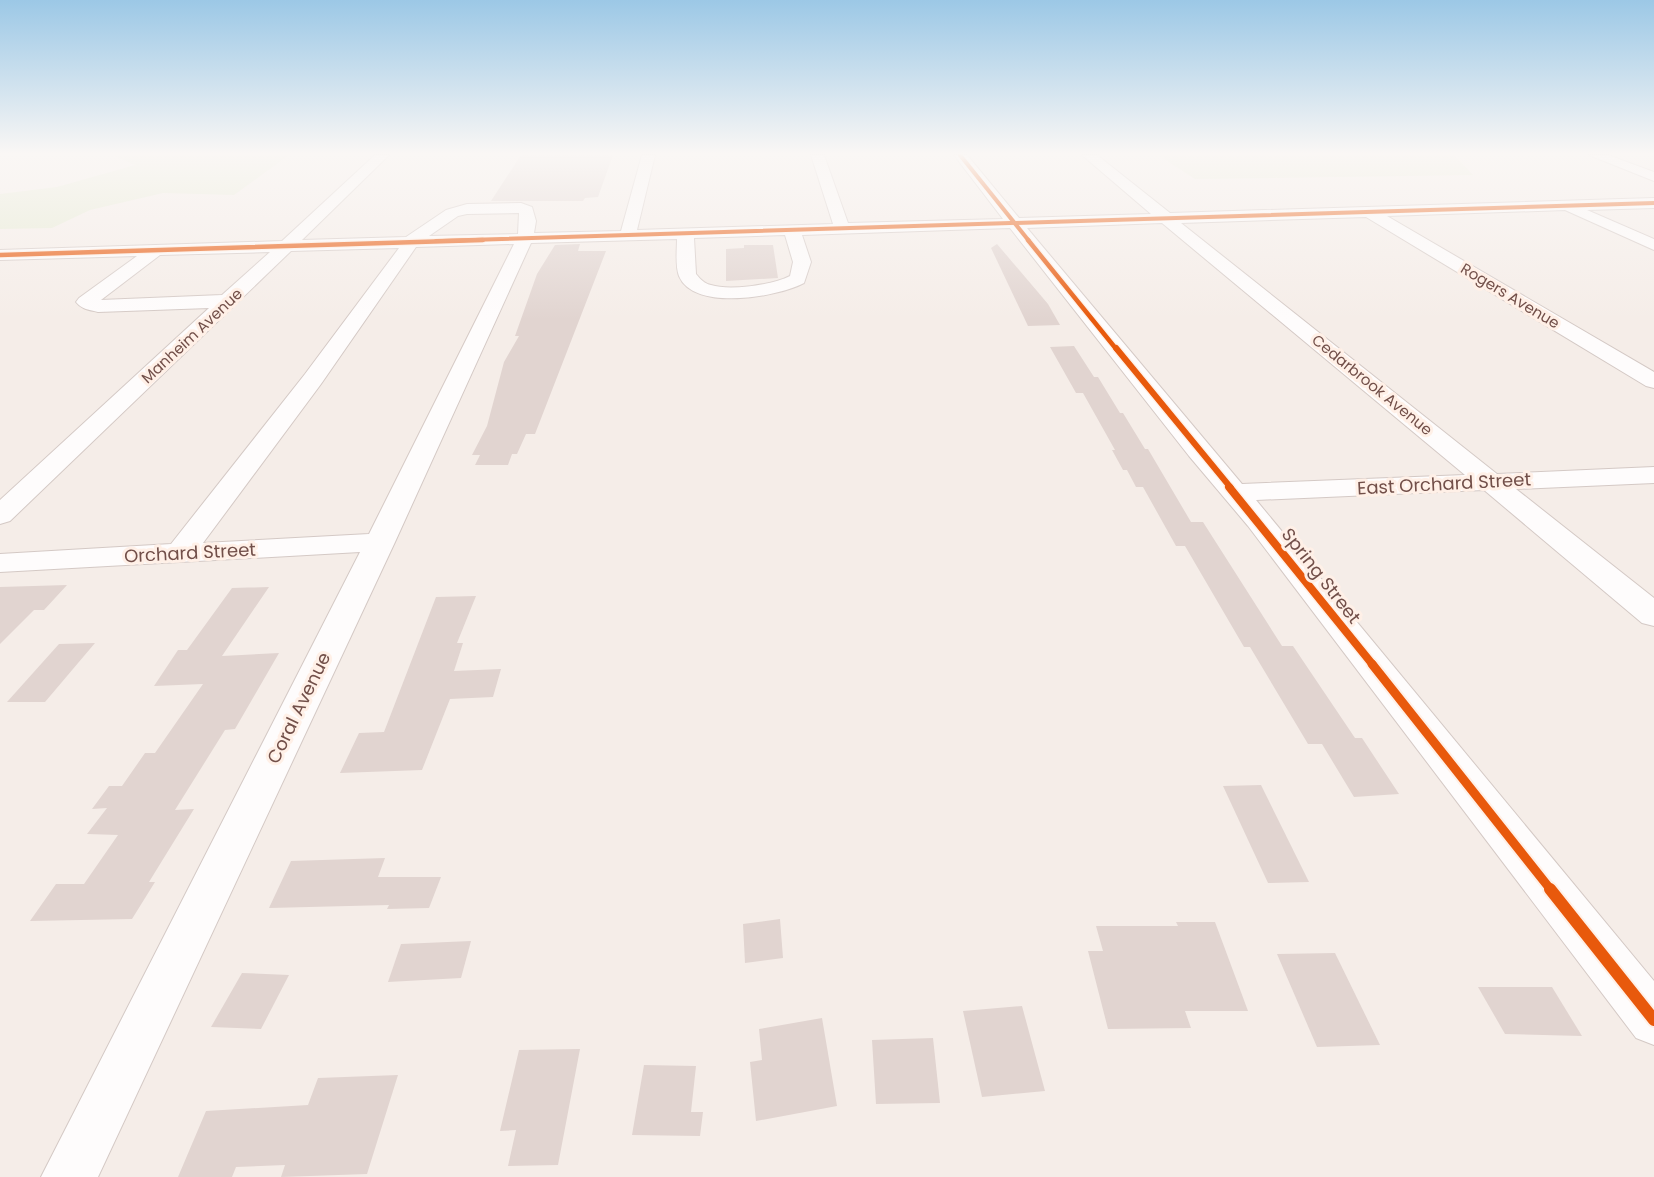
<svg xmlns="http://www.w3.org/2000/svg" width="1654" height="1177" viewBox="0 0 1654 1177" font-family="Poppins,sans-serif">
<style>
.green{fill:#e6ead3}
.building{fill:#e1d4d0}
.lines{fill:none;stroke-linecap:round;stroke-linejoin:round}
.minor-casing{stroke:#d4c9c5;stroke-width:2}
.minor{fill:#fefcfc;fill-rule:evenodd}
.cycleway-far5-casing{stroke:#fff0e7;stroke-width:5}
.cycleway-far4-casing{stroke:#fff0e7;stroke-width:7}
.cycleway-far3-casing{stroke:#fff0e7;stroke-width:9}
.cycleway-far2-casing{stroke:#fff0e7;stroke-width:11}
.cycleway-far1-casing{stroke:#fff0e7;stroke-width:13}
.cycleway-casing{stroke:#fff0e7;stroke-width:16}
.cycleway-far5{stroke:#e8590c;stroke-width:4}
.cycleway-far4{stroke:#e8590c;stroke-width:4.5}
.cycleway-far3{stroke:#e8590c;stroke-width:6}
.cycleway-far2{stroke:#e8590c;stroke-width:8}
.cycleway-far1{stroke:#e8590c;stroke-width:9}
.cycleway{stroke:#e8590c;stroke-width:12}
.labels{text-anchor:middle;stroke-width:6;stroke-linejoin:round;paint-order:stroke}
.far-street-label{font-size:15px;fill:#724f49;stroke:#fff0e7}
.street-label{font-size:18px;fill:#724f49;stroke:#fff0e7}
</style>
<rect width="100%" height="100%" fill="#f5ede8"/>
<g class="green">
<path d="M112,155H289L234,195L163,193L90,210L52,228L0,229V194L57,187L135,165Z"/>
<path d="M1158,155H1454L1473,175L1195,179Z"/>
</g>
<g class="building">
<path d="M521,155H613L598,197L585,198L583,201H491Z"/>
<path d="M580,244L578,251H606L535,434H526L517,454H512L508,465H475L480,455H472L487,426L504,362L519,336H515L537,274L555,245Z"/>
<path d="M997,244L1048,304L1060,325L1028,326L991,248Z"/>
<path d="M744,245H773L778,278L726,281V249L744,248Z"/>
<path d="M1074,346L1094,377H1098L1120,413H1123L1145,449H1148L1191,522H1203L1282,646H1293L1355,738H1362L1399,794L1354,797L1322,744H1308L1250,647H1244L1185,546H1176L1143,487H1136L1127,470H1123L1112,450H1115L1083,393H1076L1050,347Z"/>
<path d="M67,585L44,610H34L0,644V587Z"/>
<path d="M269,587L222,656L279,653L235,729L225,730L175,810L194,809L149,882H155L132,919L30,921L56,884H84L118,835L87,834L107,808L92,809L109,786H122L145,753H155L203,684L154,686L178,650H187L232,588Z"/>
<path d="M476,596L457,643H463L454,671L501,669L493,697L450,699L422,770L340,773L359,733L384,732L436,597Z"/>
<path d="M95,643L45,702H7L59,644Z"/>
<path d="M1261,785L1309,882L1268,883L1223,786Z"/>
<path d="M385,858L378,877H441L429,908L387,909L389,905L269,908L291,861Z"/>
<path d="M780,919L783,958L745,963L743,924Z"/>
<path d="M1176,922H1215L1248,1011H1185L1191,1028L1108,1029L1088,951H1103L1096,926H1178Z"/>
<path d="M471,941L461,978L388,982L401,944Z"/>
<path d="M1335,953L1380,1045L1317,1047L1277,954Z"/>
<path d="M242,973L289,975L261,1029L211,1027Z"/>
<path d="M1478,987H1552L1582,1036L1505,1034Z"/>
<path d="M1022,1006L1045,1091L982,1097L963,1011Z"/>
<path d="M822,1018L837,1106L756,1121L750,1062L762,1060L759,1029Z"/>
<path d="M933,1038L940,1103L876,1104L872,1040Z"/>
<path d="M580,1049L558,1165L508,1166L516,1130L500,1131L519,1050Z"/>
<path d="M644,1065L696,1066L691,1112H703L700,1136L632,1135Z"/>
<path d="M398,1075L367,1174L281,1177L285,1165L236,1167L232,1177H178L206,1111L308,1105L318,1078Z"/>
</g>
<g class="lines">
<g class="minor-casing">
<g id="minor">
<path d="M375,155H389L302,240L406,237L446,210L467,204L521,203L532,207L536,221L534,233L621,231L642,155H655L637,230L833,224L811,155H824L848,223L1003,219L954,155H967L1019,218L1151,214L1082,155H1097L1170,213L1654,198V208L1587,210L1654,239V250L1565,210L1387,216L1654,372V388L1646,386L1366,217L1181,223L1497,474L1654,467V483L1516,489L1654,598V626L1642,623L1484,490L1256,500L1654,981V1045L1636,1038L1248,526L1189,456L1010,228L802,235L811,262L804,283C778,297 694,312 679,276C675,266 677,249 677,239L531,243L395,542L98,1177H41L360,552L0,572V554L171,544L305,374L399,248L291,251L10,521L0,524V500L209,308L98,312C90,310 81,309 76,302L79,298L137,256L0,260V250L282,241ZM519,213L518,234L429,236L458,216L467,214ZM1162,223L1465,475L1242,484L1027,228ZM785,235L793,262L790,276C773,285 729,291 711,285C705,284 700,279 696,274L694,238ZM514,244L369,534L203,543L321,384L416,247ZM270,252L222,295L101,300L160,255Z"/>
<path d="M1589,155H1608L1654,172V181Z"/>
</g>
</g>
<use href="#minor" class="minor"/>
<g class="cycleway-far5-casing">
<g id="cycleway-far5">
<path d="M960,155L1029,241"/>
<path d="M436,241L1654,203"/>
</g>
</g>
<g class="cycleway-far4-casing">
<g id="cycleway-far4">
<path d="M1028,240L1117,350"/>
<path d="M0,255L483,240"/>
</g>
</g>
<g class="cycleway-far3-casing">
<path id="cycleway-far3" d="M1116,348L1231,488"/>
</g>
<g class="cycleway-far2-casing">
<path id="cycleway-far2" d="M1229,487L1373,665"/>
</g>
<g class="cycleway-far1-casing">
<path id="cycleway-far1" d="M1372,664L1551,890"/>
</g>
<g class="cycleway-casing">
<path id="cycleway" d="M1550,889L1654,1020"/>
</g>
<use href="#cycleway-far5" class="cycleway-far5"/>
<use href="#cycleway-far4" class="cycleway-far4"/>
<use href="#cycleway-far3" class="cycleway-far3"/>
<use href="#cycleway-far2" class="cycleway-far2"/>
<use href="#cycleway-far1" class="cycleway-far1"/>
<use href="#cycleway" class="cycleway"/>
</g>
<linearGradient id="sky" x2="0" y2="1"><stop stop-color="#9cc8e6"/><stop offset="0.48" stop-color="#faf7f5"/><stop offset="1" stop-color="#faf7f5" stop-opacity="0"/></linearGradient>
<rect width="1654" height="320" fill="url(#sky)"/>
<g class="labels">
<g class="far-street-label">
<text transform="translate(1510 296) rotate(31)" y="5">Rogers Avenue</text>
<text transform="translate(192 336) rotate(-43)" y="5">Manheim Avenue</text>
<text transform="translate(1372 385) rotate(39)" y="5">Cedarbrook Avenue</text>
</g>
<g class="street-label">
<text transform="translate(1444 484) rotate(-3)" y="6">East Orchard Street</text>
<text transform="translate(190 553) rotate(-3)" y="6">Orchard Street</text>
<text transform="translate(1321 576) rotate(52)" y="6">Spring Street</text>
<text transform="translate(299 708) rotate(-64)" y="6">Coral Avenue</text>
</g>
</g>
</svg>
